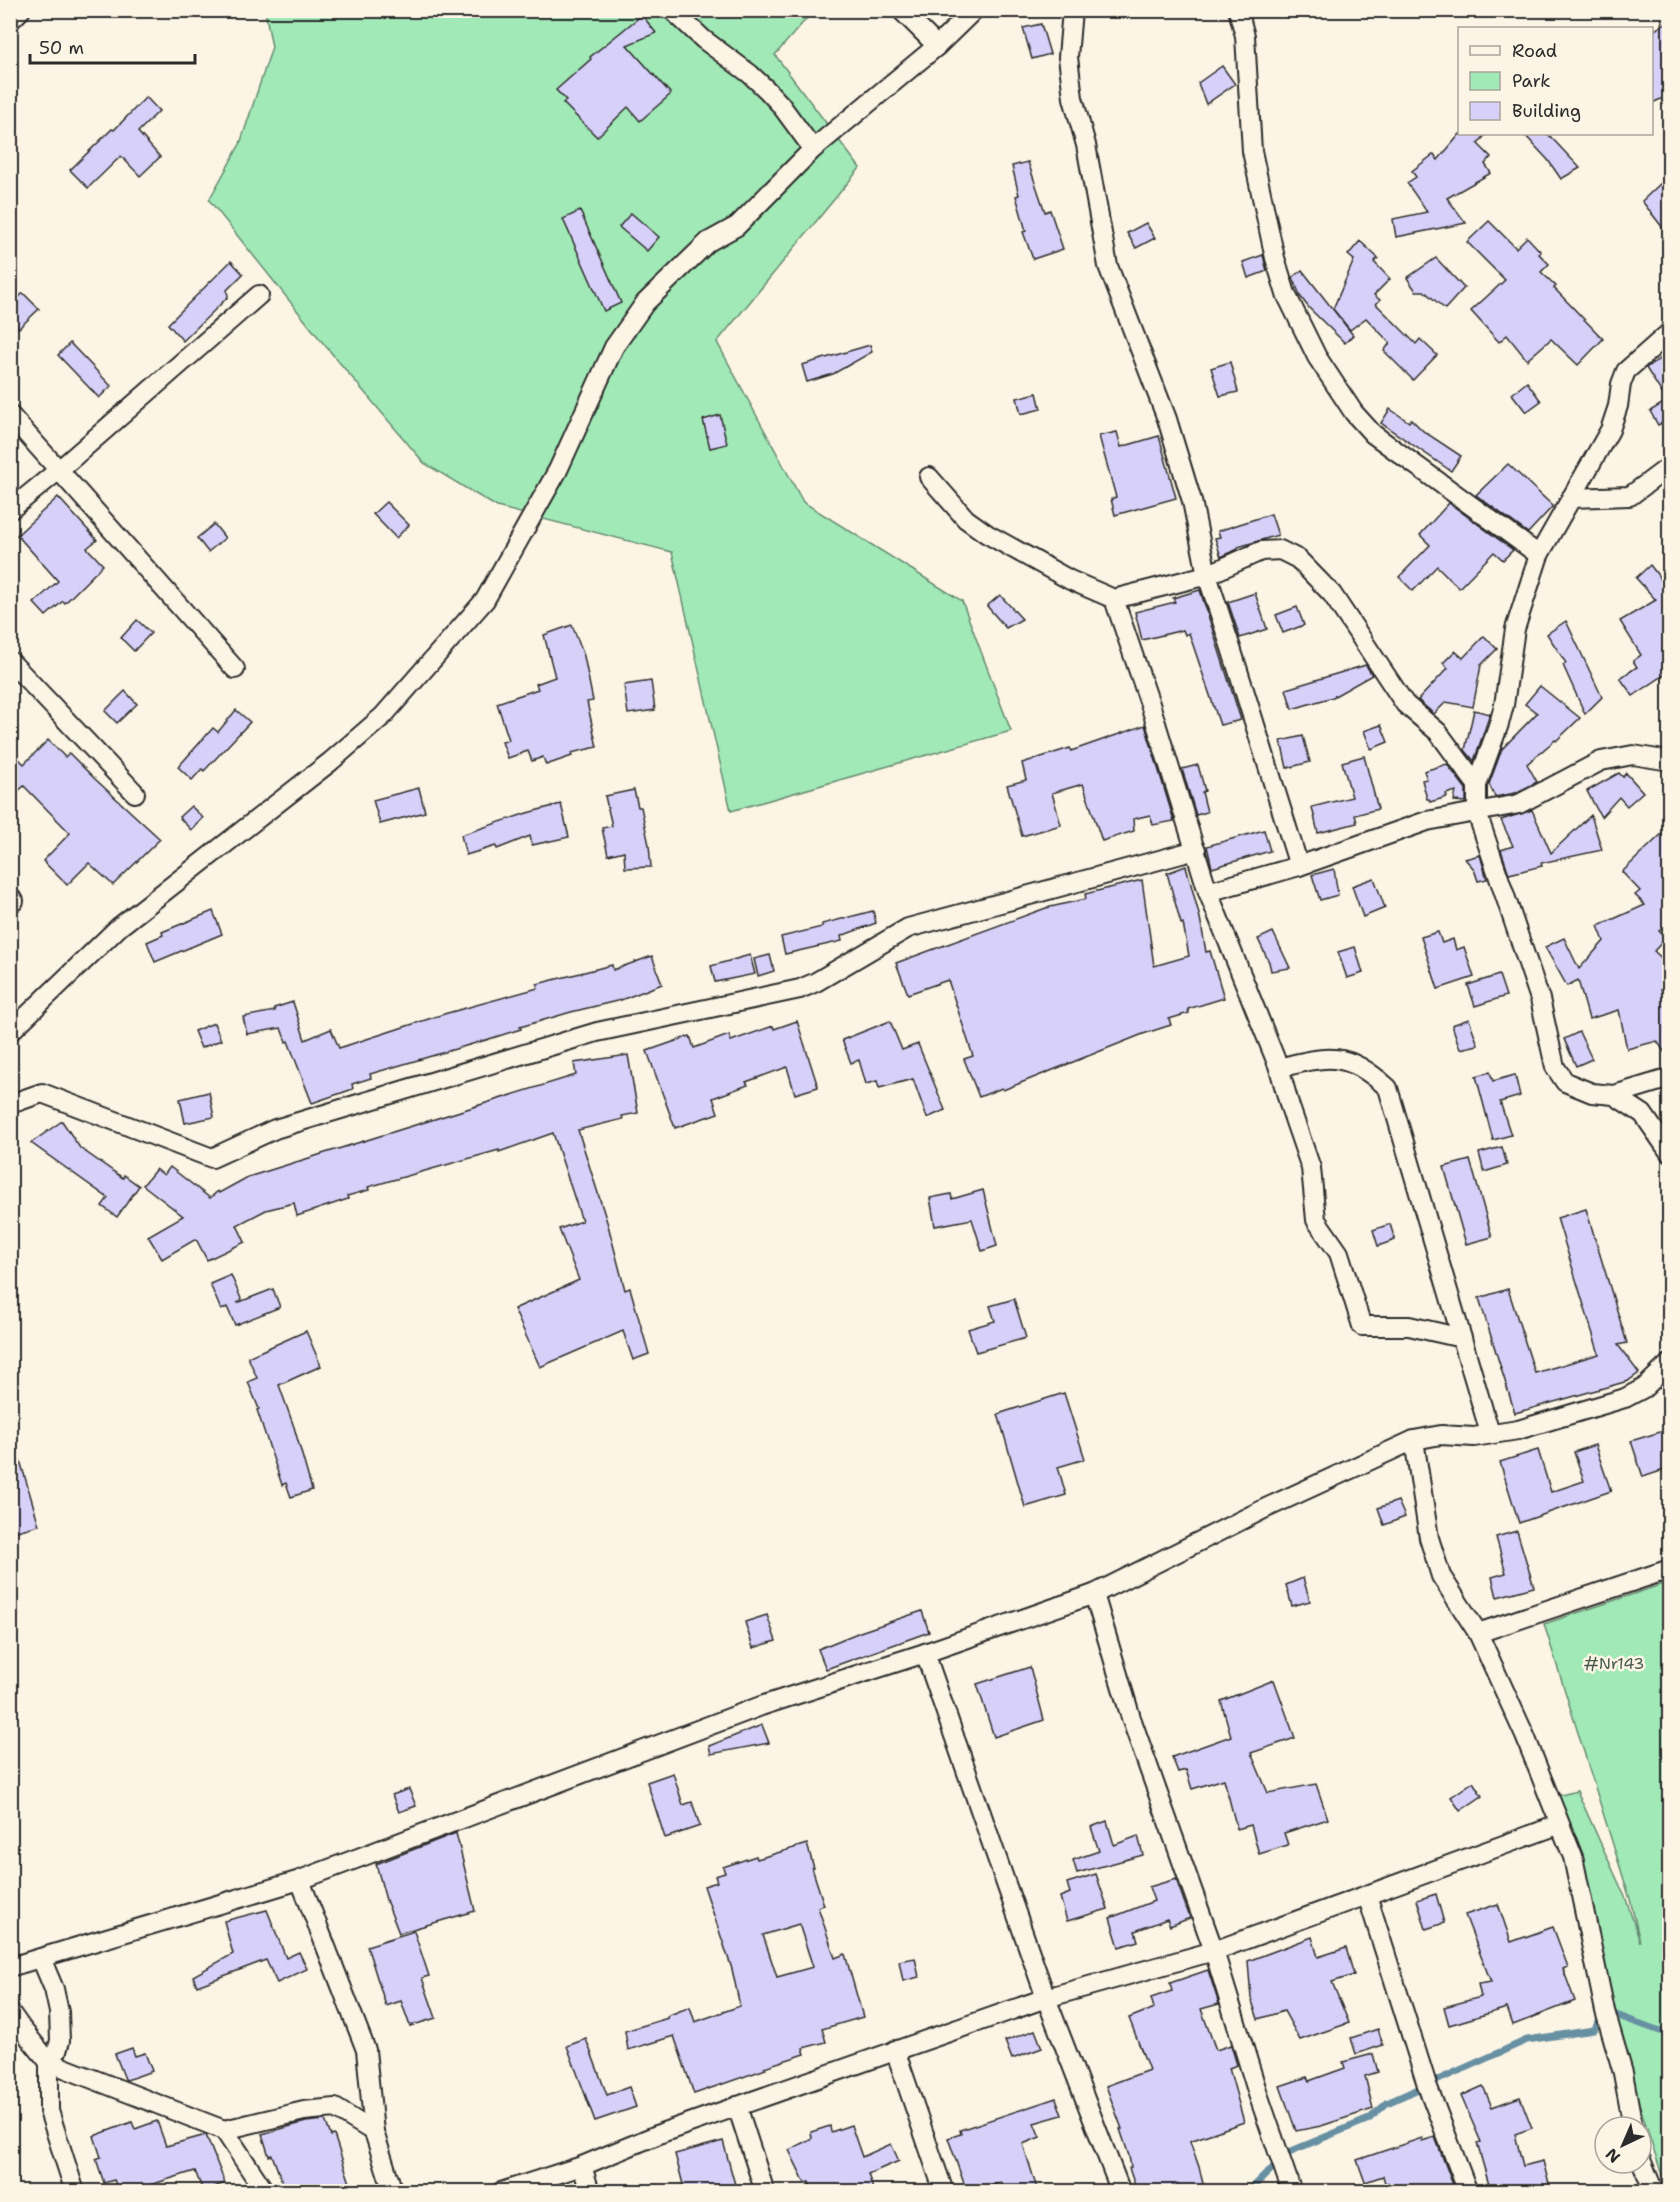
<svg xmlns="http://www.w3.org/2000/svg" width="1680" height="2202" viewBox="0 0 1680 2202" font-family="'Shantell Sans',sans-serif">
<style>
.green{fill:#a1e9b7;stroke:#668a71;stroke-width:1.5}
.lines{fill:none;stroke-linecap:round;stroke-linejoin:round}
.stream{stroke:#6890a3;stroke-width:7}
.building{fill:#d7d1fa;stroke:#2b2b2b;stroke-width:1.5;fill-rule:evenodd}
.minor-casing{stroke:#2b2b2b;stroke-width:22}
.minor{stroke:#fcf5e5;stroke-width:18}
.labels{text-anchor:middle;stroke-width:5;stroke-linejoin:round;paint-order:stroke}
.park-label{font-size:16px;fill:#485a4e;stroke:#fcf5e5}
</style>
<rect width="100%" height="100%" fill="#fcf5e5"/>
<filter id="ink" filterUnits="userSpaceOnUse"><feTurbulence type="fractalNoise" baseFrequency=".0167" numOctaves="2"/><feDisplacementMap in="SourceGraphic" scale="12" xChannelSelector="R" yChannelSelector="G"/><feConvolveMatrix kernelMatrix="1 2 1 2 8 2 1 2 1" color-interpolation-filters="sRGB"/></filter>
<g filter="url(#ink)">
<g class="green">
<path d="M265,11H813L775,55L860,168L717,342L803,502L962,601L1011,731L731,811L672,552L497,507L424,463L323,343L209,200L240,144L272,47Z"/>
<path d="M1669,1582V2191H1667L1637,2097L1600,1950L1557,1796L1577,1791L1626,1899L1640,1942L1630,1899L1544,1624Z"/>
</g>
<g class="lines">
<path class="stream" d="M1248,2192L1289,2152L1369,2119L1387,2103L1527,2040L1594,2030L1605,2011L1660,2031L1670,2030"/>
</g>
<g class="building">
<path d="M642,15L656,33L627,45L671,94L640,121L628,107L597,137L563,103L566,100L556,90L591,59L590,57Z"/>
<path d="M1670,20V95L1652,103V32Z"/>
<path d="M1041,24L1050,54L1032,59L1023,28Z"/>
<path d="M1222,66L1235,84L1206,104L1198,83Z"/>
<path d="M146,97L159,111L138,132L160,157L140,176L121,156L88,188L70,170L112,129L114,130Z"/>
<path d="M1460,134H1486L1478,144L1491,157L1485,164L1491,173L1447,198L1466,223L1396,237L1393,219L1427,212L1407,183L1416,177L1412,171L1434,154L1438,160Z"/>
<path d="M1524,134H1548L1580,168L1561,179L1548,160Z"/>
<path d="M1028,162L1045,212L1050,210L1063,249L1033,259L1023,232L1026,231L1016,196L1019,195L1012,166Z"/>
<path d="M1661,183L1670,201V237L1642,201Z"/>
<path d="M580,211L621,303L604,311L563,219Z"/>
<path d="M631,213L659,237L647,251L619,227Z"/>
<path d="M1489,221L1516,248L1527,237L1541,252L1539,254L1549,264L1541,272L1556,286L1554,288L1603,339L1578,365L1551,339L1527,360L1507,335L1499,342L1471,311L1505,280L1467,242Z"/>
<path d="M1146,223L1155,238L1136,248L1127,233Z"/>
<path d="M1360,241L1378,258L1374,262L1390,279L1374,295L1380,300L1376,304L1416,344L1420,339L1437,355L1413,380L1384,351L1390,343L1366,318L1350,330L1333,309L1354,260L1348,255Z"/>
<path d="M1263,255L1267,271L1248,278L1243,262Z"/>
<path d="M1436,258L1464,288L1445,309L1424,291H1416L1407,278Z"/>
<path d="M231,261L243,274L227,290L228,297L183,341L168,324Z"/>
<path d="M1302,270L1353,335L1345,343L1309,308L1300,296L1293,277Z"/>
<path d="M23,293L39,309L19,328L10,320V306Z"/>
<path d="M70,343L111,386L99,398L58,355Z"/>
<path d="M870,345L872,352L833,374L807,382L802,365Z"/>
<path d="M1670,352V419L1658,425L1650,411L1667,401L1646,368Z"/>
<path d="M1230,362L1238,392L1220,396L1211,368Z"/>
<path d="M1527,382L1541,401L1526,412L1512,394Z"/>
<path d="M1037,393L1041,409L1021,414L1017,398Z"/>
<path d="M1390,409L1409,422L1411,419L1423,431L1461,456L1451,471L1381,423Z"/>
<path d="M720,415L727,444L710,448L703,420Z"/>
<path d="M1117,432L1121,447L1159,436L1176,498L1115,515L1111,499L1116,497L1099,436Z"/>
<path d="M1508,464L1553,506L1528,533L1476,495Z"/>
<path d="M58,497L97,540L87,548L103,565L65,603L63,601L46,616L34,603L58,581L17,535Z"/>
<path d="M386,502L409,525L396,538L373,514Z"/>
<path d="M1449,503L1513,550L1503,560L1494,552L1459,588L1437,566L1413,591L1399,577L1430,545L1420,535Z"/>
<path d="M1271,514L1278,535L1238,547V549L1221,557L1215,538L1220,537L1218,531Z"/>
<path d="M214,524L225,538L208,552L197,538Z"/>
<path d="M1650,565L1670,591V671L1633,696L1620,678L1637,667L1633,661L1641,655L1620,621L1656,600L1636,578Z"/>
<path d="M1200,590L1241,720L1220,725L1189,633L1185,635L1183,630L1142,640L1135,612L1175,602L1173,598Z"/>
<path d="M1255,593L1267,629L1240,638L1228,602Z"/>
<path d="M1000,595L1022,619L1006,628L987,606Z"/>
<path d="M1297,607L1304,625L1283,633L1276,615Z"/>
<path d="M137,620L151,633L134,651L121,638Z"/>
<path d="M1566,621L1602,697L1585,714L1563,665L1566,663L1547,634Z"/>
<path d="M572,625L584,656L593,701L587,702L597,747L571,753L572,756L546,765L543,757L532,761L528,751L508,758L502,742L509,740L497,703L538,689L536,684L555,677L544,635Z"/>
<path d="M1484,636L1497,649L1481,665L1473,707L1446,702L1434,714L1418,700L1448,668L1443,663L1455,651L1463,658Z"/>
<path d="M1366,665L1372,675L1333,697L1292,709L1286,689Z"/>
<path d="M651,681L655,710L628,714L624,685Z"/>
<path d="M1540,686L1580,718L1556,741L1555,740L1527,764L1537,782L1515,793L1495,797L1489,784L1502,749L1537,713L1525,704Z"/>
<path d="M125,691L137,704L117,723L105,711Z"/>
<path d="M236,710L250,722L204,771L202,769L192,780L178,767L213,728L218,732Z"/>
<path d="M1474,710L1490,714L1474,761L1465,750Z"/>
<path d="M1145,725L1174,821L1153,825L1150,815L1133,819L1134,831L1102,841L1083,784L1052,793L1061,825L1022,836L1007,785L1026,780L1022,763L1070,748L1071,751Z"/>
<path d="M1381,725L1388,742L1371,749L1364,731Z"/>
<path d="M1303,736L1310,762L1287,768L1281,741Z"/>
<path d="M48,740L65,757L69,753L95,779L160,839L113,885L89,863L67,885L43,861L70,833L24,786L10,798V750L24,764Z"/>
<path d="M1364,756L1378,809L1355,815L1357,823L1318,833L1312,807L1352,797L1342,762Z"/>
<path d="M1447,764L1466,789V802L1454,801L1456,791L1446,794L1447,797L1430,802L1429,799H1427L1422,780L1427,779L1424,771Z"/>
<path d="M1198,765L1205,791L1202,792L1207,812L1196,815L1182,769Z"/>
<path d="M1619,773L1623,777L1626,773L1643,792L1627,806L1619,797L1601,817L1587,791Z"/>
<path d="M419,788L425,812L380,824L373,800Z"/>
<path d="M634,790L638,807H641L649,845L651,867L625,868L624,851L608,855L602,828L612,826L605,796Z"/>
<path d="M561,804L569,837L532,845L530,836L497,849L496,846L466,855L461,835L527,813Z"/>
<path d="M191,806L203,818L191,830L179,817Z"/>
<path d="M1532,810L1551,853L1591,815L1602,850L1541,863L1542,866L1509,874L1501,850L1513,846L1501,820Z"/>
<path d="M1670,826V920L1659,931L1666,938L1654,951L1670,966V980L1661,989L1670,1009V1060L1657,1041L1627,1049L1619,1010L1589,1019L1578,980L1567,986L1545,947L1564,938L1579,969L1604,941L1598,926L1645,905L1635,895L1640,891L1622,872Z"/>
<path d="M1264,830L1270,851L1212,868L1207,846Z"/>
<path d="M1480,855L1487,879L1478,881L1474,869L1465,859Z"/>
<path d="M1186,866L1200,918L1206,952L1210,951L1224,998L1188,1009L1189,1013L1169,1019L1171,1025L1143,1034L1003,1090L1002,1088L979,1097L964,1059L973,1056L948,980L908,994L896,963L1046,908L1086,899L1085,894L1142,880L1154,966L1189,956L1183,923L1181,924L1167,873Z"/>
<path d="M1334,869L1338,895L1320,900L1312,875Z"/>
<path d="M1374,878L1385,908L1363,917L1352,886Z"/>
<path d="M213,911L222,934L155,962L147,942L163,935L162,932Z"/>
<path d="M873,911L876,923L841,936L842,941L785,954L781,937L822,927V924Z"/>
<path d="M1273,932L1290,968L1271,971L1269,962L1258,939Z"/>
<path d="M1438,932L1442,943L1453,939L1456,950L1464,947L1474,977L1438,989L1421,937Z"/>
<path d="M1355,947L1363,973L1347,978L1338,952Z"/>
<path d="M750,955L755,974L715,982L711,966Z"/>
<path d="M770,955L774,971L758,976L754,959Z"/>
<path d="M652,956L662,984L621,1000L571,1012L520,1027L521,1029L486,1040L370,1074L371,1078L352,1084L353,1089L312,1103L288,1041L286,1042L281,1028L247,1034L243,1017L275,1011L274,1008L293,1002L305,1040L331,1029L339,1048L444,1014L538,988L537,984L612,965L613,970Z"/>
<path d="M1499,975L1506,996L1475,1006L1468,985Z"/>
<path d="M1469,1019L1478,1045L1460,1049L1452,1025Z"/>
<path d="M797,1021L818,1087L795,1094L787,1067L746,1082L748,1085L713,1098L718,1113L675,1128L647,1051L690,1036L694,1048L729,1035L731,1041L773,1026L774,1029Z"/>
<path d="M890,1021L902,1050L918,1044L945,1110L927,1118L913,1079L879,1088L877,1081L866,1084L859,1060L851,1063L842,1040Z"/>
<path d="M214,1023L221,1040L201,1048L194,1031Z"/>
<path d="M1579,1032L1592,1059L1576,1066L1564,1039Z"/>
<path d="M628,1055L638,1113L622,1116L623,1119L578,1130L608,1225L625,1290L630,1288L649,1354L633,1360L623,1331L540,1367L514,1309L579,1280L559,1229L582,1221L553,1133L499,1152V1150L368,1187L369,1190L347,1196L348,1199L297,1216L294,1203L266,1210L237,1225L245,1242L207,1260L196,1239L162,1259L148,1236L183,1216L143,1185L156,1169L164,1175L170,1167L210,1198L218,1191L219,1193L248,1177L576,1075L574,1063Z"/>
<path d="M1490,1072L1493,1081L1515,1075L1520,1096L1500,1102L1511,1135L1493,1140L1476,1076Z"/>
<path d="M209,1092L214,1117L185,1123L180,1099Z"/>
<path d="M62,1121L80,1148L123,1178L124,1175L139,1186L117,1217L102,1206L108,1198L31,1143Z"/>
<path d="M1502,1147L1507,1165L1484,1172L1479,1153Z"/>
<path d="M1470,1160L1492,1237L1466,1244L1444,1167Z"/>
<path d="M983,1190L997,1246L982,1251L972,1219L935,1226L930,1198L951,1194L952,1199Z"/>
<path d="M1586,1209L1627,1343L1618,1345L1639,1373L1628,1381L1515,1413L1479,1298L1508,1289L1535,1373L1599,1354L1557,1218Z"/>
<path d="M1390,1224L1395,1240L1378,1246L1373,1230Z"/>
<path d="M231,1275L242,1301L237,1303L273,1289L280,1307L235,1325L227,1307L221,1310L210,1284Z"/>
<path d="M1014,1299L1026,1338L976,1352L968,1329L995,1321L990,1306Z"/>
<path d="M306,1331L321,1366L279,1385L294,1427L312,1490L291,1497L286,1483L282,1485L257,1410L259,1409L248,1382L257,1378L248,1357Z"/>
<path d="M1064,1393L1085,1459L1058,1467L1066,1495L1025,1507L998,1414Z"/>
<path d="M1670,1429V1468L1643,1477L1631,1441Z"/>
<path d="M15,1443L39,1525L10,1533V1444Z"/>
<path d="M1595,1445L1611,1491L1519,1523L1500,1462L1538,1450L1551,1492L1584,1481L1574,1452Z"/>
<path d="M1398,1501L1405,1517L1384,1525L1378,1508Z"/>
<path d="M1517,1531L1534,1587L1497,1597L1492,1577L1506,1573L1496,1537Z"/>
<path d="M1303,1578L1310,1601L1292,1606L1286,1585Z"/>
<path d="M922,1611L929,1632L826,1669L818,1649L860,1632Z"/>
<path d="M767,1615L776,1641L753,1648L745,1622Z"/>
<path d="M1030,1667L1044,1720L994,1737L977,1684Z"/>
<path d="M1274,1680L1295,1738L1251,1753L1268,1793L1316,1784L1328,1819L1284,1833L1288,1845L1259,1854L1251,1825L1237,1829L1224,1779L1192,1789L1186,1770L1178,1772L1172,1757L1231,1736L1221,1701Z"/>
<path d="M762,1725L769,1743L711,1754L709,1746Z"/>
<path d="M673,1773L683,1805L692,1802L700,1826L665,1838L647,1782Z"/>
<path d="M1473,1782L1482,1796L1460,1811L1451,1797Z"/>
<path d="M409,1789L416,1806L399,1812L392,1795Z"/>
<path d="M1107,1821L1114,1845L1138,1836L1143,1855L1077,1873L1073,1860L1099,1851L1091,1827Z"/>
<path d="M456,1833L475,1911L399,1933L386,1900L376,1864Z"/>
<path d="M807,1844L814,1868H812L824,1905L818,1907L835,1958L845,1954L863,2017L822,2029L826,2042L803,2048L805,2054L764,2067L766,2069L694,2094L674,2036L628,2050L625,2031L668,2018L667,2016L690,2007L695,2022L740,2006L732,1969L704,1886L717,1882L715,1876L725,1873L723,1867L756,1856L757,1859ZM799,1924L813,1967L777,1977L763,1935Z"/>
<path d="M1096,1874L1108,1909L1067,1921L1060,1897L1070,1893L1067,1883Z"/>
<path d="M1176,1879L1190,1918L1170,1926L1167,1919L1135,1931L1138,1941L1119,1947L1110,1918L1154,1901L1149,1887Z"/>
<path d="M1436,1894L1444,1923L1426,1929L1417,1900Z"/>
<path d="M1498,1904L1511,1942L1553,1927L1568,1967L1563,1969L1575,2001L1513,2025L1507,2008L1449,2025L1444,2007L1481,1997L1478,1984L1491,1982L1465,1915Z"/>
<path d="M267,1910L286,1958L299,1952L307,1969L277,1983L266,1960L197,1986L193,1976L233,1954L224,1921Z"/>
<path d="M414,1931L429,1976L422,1978L436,2018L410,2026L401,2001L386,2006L367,1946Z"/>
<path d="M1312,1937L1318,1957L1346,1948L1354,1975L1332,1982L1349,2023L1300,2040L1284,2011L1258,2019L1251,1998L1248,1961Z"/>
<path d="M915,1958L919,1977L903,1981L899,1961Z"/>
<path d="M1208,1970L1219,2004L1201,2009L1216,2050L1231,2045L1237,2065L1229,2068L1244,2122L1190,2141L1199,2167L1204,2188L1188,2192H1137L1129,2168L1131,2167L1129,2156L1120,2129H1122L1106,2086L1149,2070L1129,2018L1154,2008L1151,1998L1172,1991L1170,1983Z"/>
<path d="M1378,2029L1383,2045L1356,2054L1351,2038Z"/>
<path d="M1035,2030L1042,2048L1012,2059L1005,2041Z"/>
<path d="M586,2039L607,2095L629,2087L636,2107L595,2121L567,2046Z"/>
<path d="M132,2048L135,2056L145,2053L152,2071L127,2080L125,2079L115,2054Z"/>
<path d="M1373,2054L1378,2072L1365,2076L1373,2109L1321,2126L1296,2131L1280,2086L1307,2077L1309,2081L1345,2068L1343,2062Z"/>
<path d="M1483,2086L1492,2107L1520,2097L1532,2128L1515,2134L1523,2166L1543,2161L1550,2188L1546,2189V2192H1491L1477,2143L1481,2142L1461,2096Z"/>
<path d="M1056,2098L1062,2115L1034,2123L1040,2137L1023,2144L1038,2192H1004L1001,2182L974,2192H967L948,2138L961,2134L960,2130Z"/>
<path d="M325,2120L331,2136L334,2135L353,2192H286L272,2155L269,2156L262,2134L306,2122Z"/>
<path d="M157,2121L166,2146L206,2135L225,2183L203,2191L195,2171L150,2185L153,2192H119L114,2180L104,2183L96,2159L101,2157L94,2136L132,2122L135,2129Z"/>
<path d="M851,2125L862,2157L891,2144L899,2161L868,2174L874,2192H840L839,2187L822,2192H812L809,2182L805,2183L789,2150L812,2138L811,2132L830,2126L831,2132Z"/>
<path d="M1435,2137L1453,2185L1439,2192H1391L1388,2183H1385L1383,2176L1365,2182L1357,2160L1422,2138V2141Z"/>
<path d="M723,2141L737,2192H685L675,2154Z"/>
</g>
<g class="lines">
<g class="minor-casing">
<g id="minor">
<path d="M672,10L703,39L750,74L767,90L780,104L813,149"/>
<path d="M901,10L937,46"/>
<path d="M1072,10L1068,57L1073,98L1086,145L1108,266L1167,419L1192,501L1207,575L1261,551L1280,550L1298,559L1332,594L1405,704L1438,732L1477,785"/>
<path d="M1238,10L1245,36L1252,151L1275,258L1286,294L1317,357L1354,413L1373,434L1539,555"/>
<path d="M10,21L21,10"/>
<path d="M1670,332L1626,371L1621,384L1618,406L1610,430L1539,555L1515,629L1504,705L1499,724L1477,785V813L1540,999L1555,1067L1565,1082L1592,1093L1614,1095L1643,1114L1670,1153"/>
<path d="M10,415L235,669"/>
<path d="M929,477L966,519L987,534L1070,580L1114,599L1150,704L1208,892L1299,866L1427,821L1519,804L1601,761L1633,755L1670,761"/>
<path d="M1571,498L1630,496L1670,466"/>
<path d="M10,510L60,469L259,295"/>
<path d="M1114,599L1207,575L1231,648L1299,866"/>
<path d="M10,661L135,793"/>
<path d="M1208,892L1279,1068C1330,1055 1346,1051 1388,1088L1490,1433"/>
<path d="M10,897L14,901"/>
<path d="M10,1032L119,927L330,762L383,716L485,600L558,470L614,347L645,303L708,242L737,226L813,149L937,46L974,10"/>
<path d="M1279,1068L1290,1107L1311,1168L1316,1220L1339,1253L1362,1326H1409L1462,1338"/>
<path d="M1614,1095L1670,1078"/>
<path d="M10,1104L42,1093L212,1158L275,1129L597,1032L800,989L816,982L908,928L1196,850"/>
<path d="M1414,1440L1429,1538L1441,1576L1478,1633"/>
<path d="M1094,1594L1131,1718L1214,1951L1258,2094L1292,2192"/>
<path d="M925,1653L1046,1998L1121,2192"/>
<path d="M300,1880L366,2050L374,2132L393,2192"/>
<path d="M1367,1895L1427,2085L1468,2192"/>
<path d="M41,1958L54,1989L59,2012L60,2041L57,2051L49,2062V2111L75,2192"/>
<path d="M10,1967L300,1880L761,1706L925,1653L1094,1594L1266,1508L1414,1440L1441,1435L1474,1437L1518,1430L1625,1398L1644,1388L1670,1363"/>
<path d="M10,2012L22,2029L49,2062L224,2130L265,2192"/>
<path d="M895,2050L944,2192"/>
<path d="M737,2106L765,2192"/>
<path d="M1633,2127L1623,2073L1605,2011L1573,1857L1525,1736L1478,1633L1670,1569"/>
<path d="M224,2130L304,2111L335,2108L374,2132"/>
<path d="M1641,2160L1654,2192"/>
<path d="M582,2166L590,2192"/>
<path d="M501,2192L582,2166L664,2132L1046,1998L1214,1951L1558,1825"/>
</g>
</g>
<use href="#minor" class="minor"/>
</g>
</g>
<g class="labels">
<g class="park-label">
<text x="1614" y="1669">#Nr143</text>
</g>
</g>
<rect width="1680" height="2202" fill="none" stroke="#fcf5e5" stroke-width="36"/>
<rect x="18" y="18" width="1644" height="2166" fill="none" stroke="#2b2b2b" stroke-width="2" filter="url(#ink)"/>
<rect x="1458" y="27" width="195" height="108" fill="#fcf5e5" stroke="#a8a49b" stroke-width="1.5"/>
<rect x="1470" y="46" width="30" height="9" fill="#fcf5e5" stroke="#a8a49b" stroke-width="1.5"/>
<text x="1512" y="57" font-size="18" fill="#2b2b2b">Road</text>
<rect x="1470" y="72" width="30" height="18" fill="#a1e9b7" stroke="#a8a49b" stroke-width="1.5"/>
<text x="1512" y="87" font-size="18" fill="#2b2b2b">Park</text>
<rect x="1470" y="102" width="30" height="18" fill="#d7d1fa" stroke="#a8a49b" stroke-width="1.5"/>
<text x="1512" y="117" font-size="18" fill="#2b2b2b">Building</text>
<g transform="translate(1623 2145) rotate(224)"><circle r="28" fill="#fcf5e5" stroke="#a8a49b" stroke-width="1.5"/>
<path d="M0-4.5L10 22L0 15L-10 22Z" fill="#2b2b2b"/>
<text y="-9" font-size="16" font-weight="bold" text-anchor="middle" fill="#2b2b2b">N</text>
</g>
<path d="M30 54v9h165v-9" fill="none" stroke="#2b2b2b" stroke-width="3"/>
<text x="39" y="54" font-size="18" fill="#2b2b2b" stroke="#fcf5e5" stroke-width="4.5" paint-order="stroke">50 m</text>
</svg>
